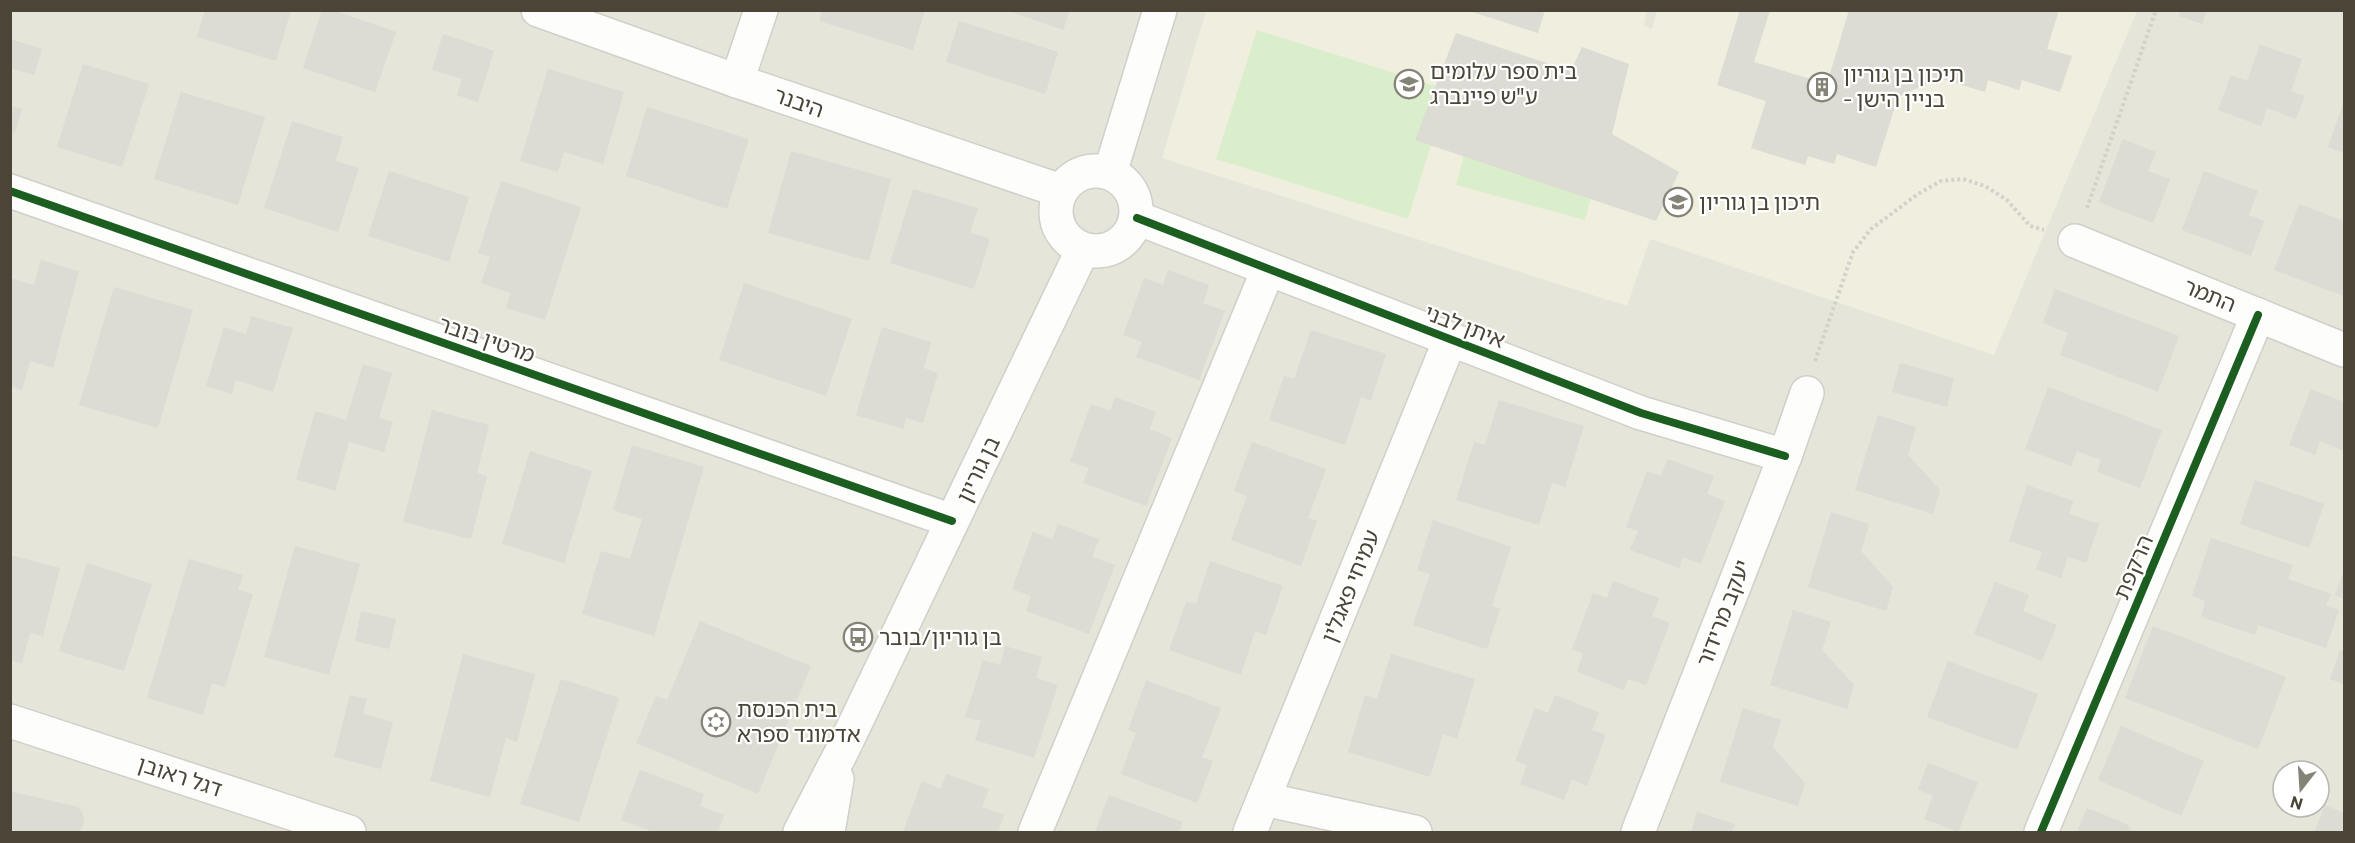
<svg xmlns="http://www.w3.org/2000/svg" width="2355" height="843" viewBox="0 0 2355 843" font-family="Commissioner,'Noto Sans Hebrew',sans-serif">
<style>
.residential{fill:#e6e5d9;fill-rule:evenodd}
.education{fill:#f0eede}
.green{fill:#daeecc}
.building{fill:#dcdbd4}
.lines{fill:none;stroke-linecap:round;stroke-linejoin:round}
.minor-casing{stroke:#d0cfc9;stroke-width:36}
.path{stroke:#d2d2ca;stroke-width:4;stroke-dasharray:3 3;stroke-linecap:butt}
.minor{stroke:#fdfdfc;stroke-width:33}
.cycleway-casing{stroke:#fff;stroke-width:11}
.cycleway{stroke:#1b5e20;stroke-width:8}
.labels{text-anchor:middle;stroke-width:4.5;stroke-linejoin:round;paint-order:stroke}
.poi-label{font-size:22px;fill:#4a4537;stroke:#fff;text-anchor:start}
.street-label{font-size:22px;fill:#4a4537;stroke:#fff}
</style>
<rect width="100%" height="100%" fill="#f2f2ec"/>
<path class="residential" d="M10,11H2344V832H11ZM2283,771H2319V807H2283Z"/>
<path class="education" d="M1647,10L1644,26L1652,29L1657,10L2137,11L1994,355L1650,239L1627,306L1162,158L1206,11Z"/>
<g class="green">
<path d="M1257,30L1448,90L1408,219L1216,159Z"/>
<path d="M1473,122L1602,157L1585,220L1456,185Z"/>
</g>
<g class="building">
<path d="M205,10H291L276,61L197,37Z"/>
<path d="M322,10H333L396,32L375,92L303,68Z"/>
<path d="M822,10H925L913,50L819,21Z"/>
<path d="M1006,10H1070L1063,30Z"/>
<path d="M1466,10H1545L1538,33Z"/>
<path d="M1740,10H1770L1754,62L1827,84L1849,10H2059L2047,49L2072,56L2060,92L2022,80L2019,90L1988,80L1985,92L1939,78L1898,97L1876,167L1837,154L1834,164L1808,156L1805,165L1751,148L1766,101L1717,85Z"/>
<path d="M2181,10H2207L2202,24L2179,16Z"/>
<path d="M959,21L1058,52L1045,94L946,62Z"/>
<path d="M1456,33L1571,71L1582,47L1629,64L1612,134L1679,172L1656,221L1415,140Z"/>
<path d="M443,34L494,51L478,102L457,95L462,79L432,70Z"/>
<path d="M10,39L42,49L34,75L10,68Z"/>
<path d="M2260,45L2302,59L2291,91L2305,96L2296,119L2267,108L2261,126L2218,110L2231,75L2247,81Z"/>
<path d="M83,64L149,84L122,167L57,147Z"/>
<path d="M548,69L624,92L603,164L564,152L558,172L520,161Z"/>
<path d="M181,92L265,117L238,205L154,179Z"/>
<path d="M2344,101V153L2328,147Z"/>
<path d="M10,106L22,109L14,135L10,133Z"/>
<path d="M647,107L749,139L727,209L626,176Z"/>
<path d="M292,121L343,137L335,161L359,168L338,232L264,208Z"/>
<path d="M2123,139L2156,152L2148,171L2170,179L2153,223L2099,202Z"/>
<path d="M791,151L891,179L869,261L768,233Z"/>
<path d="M389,171L469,197L449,262L368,236Z"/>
<path d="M2204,171L2258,191L2249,215L2264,221L2251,256L2182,230Z"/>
<path d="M501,181L581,207L545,320L506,308L511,293L481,283L490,257L478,253Z"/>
<path d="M913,189L978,208L970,232L990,239L974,289L890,263Z"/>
<path d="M2299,204L2344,221V296L2274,270Z"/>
<path d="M41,260L79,271L53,368L30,361L22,390L10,386V278L34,285Z"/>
<path d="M1168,270L1209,285L1203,303L1225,311L1199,380L1136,357L1142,342L1123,335L1144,278L1163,285Z"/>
<path d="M744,283L852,319L826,396L719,360Z"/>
<path d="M114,287L193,310L158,428L79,405Z"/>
<path d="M2055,289L2179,336L2158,392L2060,355L2068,333L2043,323Z"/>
<path d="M251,316L293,328L273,392L236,380L232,394L206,386L224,327L246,334Z"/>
<path d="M882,327L931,342L924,368L938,373L923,423L906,418L903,429L856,415Z"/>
<path d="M1311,330L1386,354L1371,401L1361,397L1345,445L1269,420L1284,376L1294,379Z"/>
<path d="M1900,363L1954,378L1947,407L1892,392Z"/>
<path d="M363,364L392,373L379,418L393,422L384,452L349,442L335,491L296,479L315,411L346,420Z"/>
<path d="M2048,387L2162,430L2140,488L2097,472L2101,460L2077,451L2071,466L2025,449Z"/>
<path d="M2311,389L2344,402V451L2320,441L2315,455L2289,445Z"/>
<path d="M1115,397L1156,412L1150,429L1172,438L1146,506L1083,483L1089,468L1070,462L1091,404L1110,411Z"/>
<path d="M1499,400L1584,426L1565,487L1552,483L1539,525L1456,500L1474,442L1485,445Z"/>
<path d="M432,410L489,425L477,473L487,476L471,539L403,522Z"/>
<path d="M1878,415L1916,427L1908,455L1940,490L1933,514L1855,490Z"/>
<path d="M1252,442L1326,469L1308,518L1317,521L1301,566L1231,540L1247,496L1234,491Z"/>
<path d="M632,445L704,467L654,636L582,614L601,551L630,559L642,519L613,510Z"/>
<path d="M530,451L592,471L564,563L502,544Z"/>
<path d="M1668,459L1714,476L1707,494L1725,501L1701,564L1683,557L1679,568L1630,550L1638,531L1626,527L1647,471L1661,476Z"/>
<path d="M2255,480L2324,504L2309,548L2240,524Z"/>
<path d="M2027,485L2074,501L2069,514L2099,524L2086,563L2068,557L2061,578L2036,569L2042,552L2009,541Z"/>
<path d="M1831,512L1869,524L1861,551L1893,587L1886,611L1808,587Z"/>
<path d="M1433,520L1511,547L1492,606L1500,609L1487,649L1413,625L1430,574L1417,570Z"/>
<path d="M1058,524L1099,539L1092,557L1115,565L1089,634L1026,611L1031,596L1012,589L1033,532L1052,539Z"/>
<path d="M2211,538L2293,565L2288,579L2331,594L2326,606L2339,610L2326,648L2258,625L2255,635L2201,617L2205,601L2192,596Z"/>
<path d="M295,546L360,564L329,675L264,657Z"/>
<path d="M10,555L60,568L43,636L30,633L22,663L10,660Z"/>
<path d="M189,559L243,575L238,590L253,594L225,687L212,683L203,715L147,698Z"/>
<path d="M1210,561L1283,586L1266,635L1255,631L1241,675L1169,650L1186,602L1196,604Z"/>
<path d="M87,563L152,584L124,671L59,651Z"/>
<path d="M2344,570V599L2335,595Z"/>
<path d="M1613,581L1659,598L1652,616L1670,623L1646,685L1628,679L1624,690L1577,672L1583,653L1572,649L1593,593L1607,598Z"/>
<path d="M1995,582L2029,595L2023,611L2057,625L2042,661L1974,634Z"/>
<path d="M1793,610L1831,622L1822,650L1854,685L1847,709L1770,685Z"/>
<path d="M361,611L396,619L389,649L355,641Z"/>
<path d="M700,621L811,666L758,794L636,743L656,696L667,700Z"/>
<path d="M2153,626L2286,677L2258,749L2125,698Z"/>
<path d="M1005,646L1042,657L1036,678L1058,685L1034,758L975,740L981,721L965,717L983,660L1000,665Z"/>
<path d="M2340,650L2344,651V684L2330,679Z"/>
<path d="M463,654L535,674L517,742L506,738L490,797L430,781Z"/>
<path d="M1391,654L1475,679L1457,739L1443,734L1430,777L1348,752L1365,695L1377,699Z"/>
<path d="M1948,661L2038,694L2017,750L1927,717Z"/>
<path d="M561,679L619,698L579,822L520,804Z"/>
<path d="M1146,680L1221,708L1202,757L1213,761L1197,803L1121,774L1136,733L1128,730Z"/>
<path d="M350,695L367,699L363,714L393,722L381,769L334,757Z"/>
<path d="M1555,695L1599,712L1592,730L1606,735L1587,786L1572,779L1564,800L1520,784L1527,765L1515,761L1535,708L1548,713Z"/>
<path d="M1743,708L1781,720L1773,747L1805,783L1798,806L1720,782Z"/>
<path d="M2121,726L2204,761L2181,816L2098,780Z"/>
<path d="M1928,763L1978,782L1958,832L1924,819L1933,796L1918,789Z"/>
<path d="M640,770L704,794L700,806L724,815L718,832H654L621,820Z"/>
<path d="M946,774L989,789L982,807L1004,815L998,832H903L922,781L941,789Z"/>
<path d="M10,791L78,807L82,812L84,822L80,832H10Z"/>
<path d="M1109,795L1183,822L1179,832H1095Z"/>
<path d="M2325,805L2344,813V832H2314Z"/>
<path d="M2087,808L2127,824L2131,832H2077Z"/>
<path d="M1697,812L1735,824L1732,832H1691Z"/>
</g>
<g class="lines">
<g class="minor-casing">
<g id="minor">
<path d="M538,10L737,81L1061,191"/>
<path d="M737,81L761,10"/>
<circle cx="1096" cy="211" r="40"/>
<path d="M1110,173L1160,10"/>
<path d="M10,191L952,521"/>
<path d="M1137,218L1641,413L1785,456"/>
<path d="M2075,241L2344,350"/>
<path d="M10,721L349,832"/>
<path d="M1264,799L1415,832"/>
<path d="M800,832L841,753L1083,249"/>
<path d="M828,832L837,779"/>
<path d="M1035,832L1268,270"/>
<path d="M1250,832L1450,340"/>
<path d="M1638,832L1785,456L1807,393"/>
<path d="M2041,832L2258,315"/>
</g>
</g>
<g class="path">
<path d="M2087,208L2156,10"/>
<path d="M1815,361L1853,252L1871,229L1918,194L1941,181L1963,179L1985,186L2007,200L2030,226L2044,230"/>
</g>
<use href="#minor" class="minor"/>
<g class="cycleway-casing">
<g id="cycleway">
<path d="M10,191L952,521"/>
<path d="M1137,218L1641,413L1785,456"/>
<path d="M2041,832L2258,315"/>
</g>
</g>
<use href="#cycleway" class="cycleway"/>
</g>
<defs>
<g id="school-ring" transform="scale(1.5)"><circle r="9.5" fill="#fff" stroke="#858276" stroke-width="1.5"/><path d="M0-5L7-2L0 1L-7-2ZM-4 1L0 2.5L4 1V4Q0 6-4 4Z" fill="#858276"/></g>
<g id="building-ring" transform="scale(1.5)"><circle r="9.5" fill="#fff" stroke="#858276" stroke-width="1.5"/><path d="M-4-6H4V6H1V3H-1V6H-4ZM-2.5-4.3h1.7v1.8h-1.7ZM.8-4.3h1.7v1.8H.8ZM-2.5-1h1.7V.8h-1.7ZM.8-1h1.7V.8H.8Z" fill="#858276"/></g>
<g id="bus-ring" transform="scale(1.5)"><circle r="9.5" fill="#fff" stroke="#858276" stroke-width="1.5"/><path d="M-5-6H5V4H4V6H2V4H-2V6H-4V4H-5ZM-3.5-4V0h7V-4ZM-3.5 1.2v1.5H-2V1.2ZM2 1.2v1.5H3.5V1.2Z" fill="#858276"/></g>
<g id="synagogue-ring" transform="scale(1.5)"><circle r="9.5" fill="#fff" stroke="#858276" stroke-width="1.5"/><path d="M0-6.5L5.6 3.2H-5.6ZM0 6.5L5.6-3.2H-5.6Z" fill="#858276"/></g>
</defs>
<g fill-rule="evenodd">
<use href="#school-ring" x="1409" y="84"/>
<use href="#building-ring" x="1822" y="87"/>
<use href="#school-ring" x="1678" y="202"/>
<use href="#bus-ring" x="858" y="637"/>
<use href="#synagogue-ring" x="716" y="722"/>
</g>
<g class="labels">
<g class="poi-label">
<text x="1430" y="79">בית ספר עלומים<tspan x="1430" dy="25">ע"ש פיינברג</tspan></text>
<text x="1843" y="82">תיכון בן גוריון<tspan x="1843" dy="25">- בניין הישן</tspan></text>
<text x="1699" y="210">תיכון בן גוריון</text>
<text x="879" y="645">בן גוריון/בובר</text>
<text x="737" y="717">בית הכנסת<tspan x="737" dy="25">אדמונד ספרא</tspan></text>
</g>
<g class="street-label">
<text transform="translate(799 102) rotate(19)" y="8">היבנר</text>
<text transform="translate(2210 295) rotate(22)" y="8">התמר</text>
<text transform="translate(1465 326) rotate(21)" y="8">איתן לבני</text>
<text transform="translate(487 339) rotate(19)" y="8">מרטין בובר</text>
<text transform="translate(978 469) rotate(-64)" y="8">בן גוריון</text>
<text transform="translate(2133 567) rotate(-67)" y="8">הרקפת</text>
<text transform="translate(1350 586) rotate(-68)" y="8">עמיחי פאגלין</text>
<text transform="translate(1723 613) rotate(-69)" y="8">יעקב מרידור</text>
<text transform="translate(180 776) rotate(18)" y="8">דגל ראובן</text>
</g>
</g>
<rect width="2355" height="843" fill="none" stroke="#4a4537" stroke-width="24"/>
<g transform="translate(2301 789) rotate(197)"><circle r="28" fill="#ffffff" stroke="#b7b5af" stroke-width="1.5"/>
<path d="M0-4.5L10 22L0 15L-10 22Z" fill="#858276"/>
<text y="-9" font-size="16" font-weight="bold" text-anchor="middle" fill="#4a4537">N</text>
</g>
</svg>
